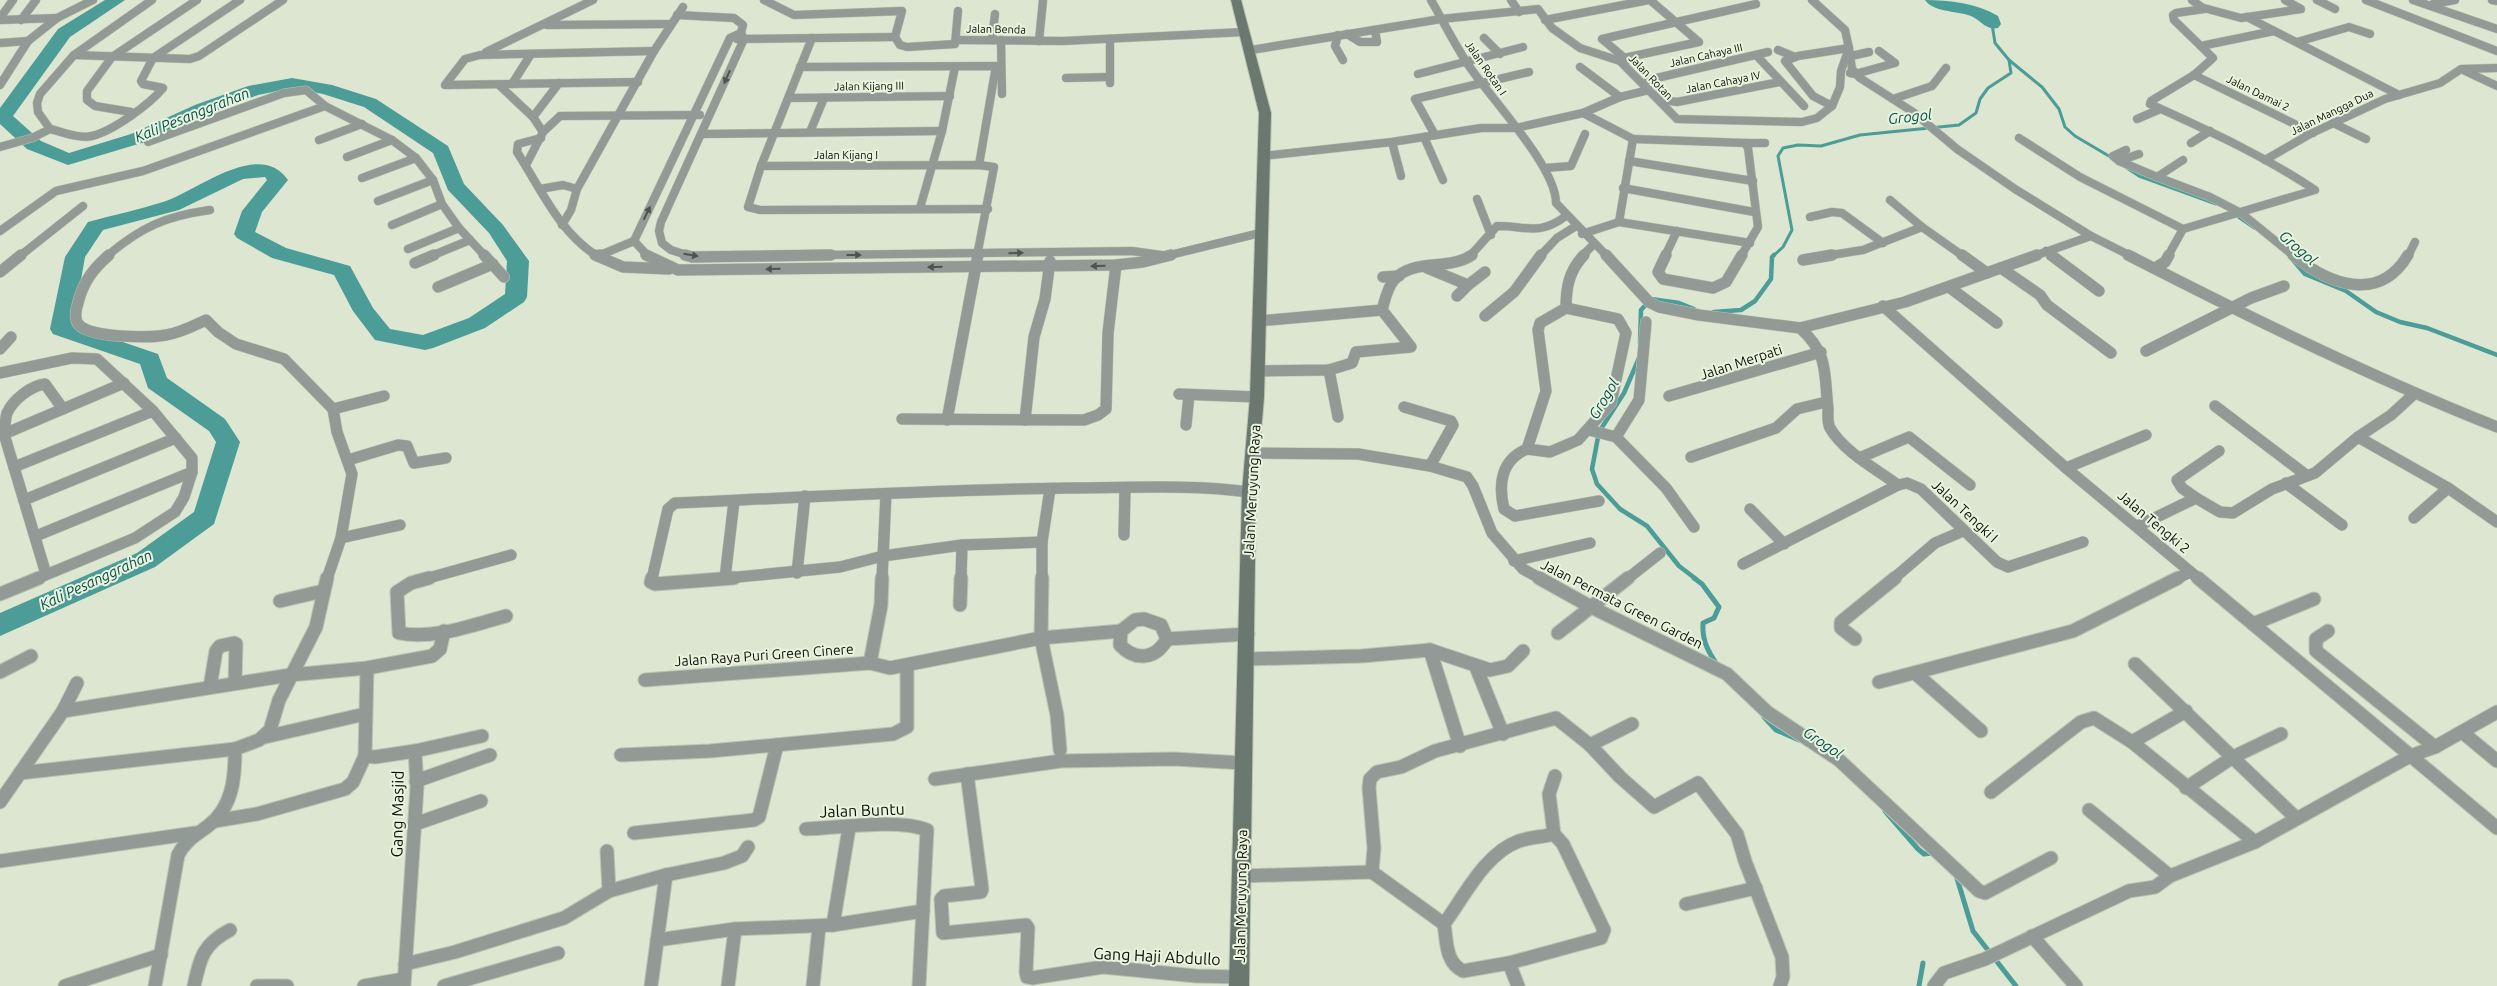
<svg xmlns="http://www.w3.org/2000/svg" width="2497" height="986" viewBox="0 0 2497 986" font-family="Ubuntu,sans-serif">
<style>
.lines{fill:none;stroke-linecap:round;stroke-linejoin:round}
.stream-far2{stroke:#4c9c98;stroke-width:3}
.stream-far1{stroke:#4c9c98;stroke-width:4.5}
.stream{stroke:#4c9c98;stroke-width:5}
.river{fill:#4c9c98;fill-rule:evenodd}
.street-far2-casing{stroke:#bbc3b1;stroke-width:9}
.street-far1-casing{stroke:#bbc3b1;stroke-width:12}
.street-casing{stroke:#bbc3b1;stroke-width:15}
.secondary-casing{stroke:#bbc3b1;stroke-width:2}
.street-far2{stroke:#919a95;stroke-width:8}
.street-far1{stroke:#919a95;stroke-width:11}
.street{stroke:#919a95;stroke-width:13}
.secondary{fill:#6a7870;fill-rule:evenodd}
.oneway{fill:#4e544e}
.labels{text-anchor:middle;stroke-width:4;stroke-linejoin:round;paint-order:stroke}
.far-street-label{font-size:11px;fill:#0b0e07;stroke:#e9f3de}
.street-label{font-size:14px;fill:#0b0e07;stroke:#e9f3de}
.water-label{font-size:15px;font-style:italic;fill:#044f4d;stroke:#e9f3de}
.near-street-label{font-size:16px;fill:#0b0e07;stroke:#e9f3de}
</style>
<rect width="100%" height="100%" fill="#dce6d1"/>
<g class="lines">
<g class="stream-far2">
<path d="M1992,24L1995,43L2009,60L2042,87L2059,109L2065,127L2075,136L2114,159"/>
<path d="M2124,166L2139,176L2216,204"/>
<path d="M2234,214L2254,228"/>
<path d="M1773,256L1783,247L1792,230L1778,156L1783,148L1798,145L1821,146L1860,135L1959,125L1976,113L1980,99L1988,88L2011,73L2009,60"/>
</g>
<g class="stream-far1">
<path d="M2293,260L2305,274L2346,291L2376,312L2400,322L2427,328L2497,355"/>
<path d="M1714,312L1741,310L1755,301L1771,279L1772,257L1774,255"/>
<path d="M1640,343L1641,310L1651,299L1679,303L1694,309"/>
<path d="M1639,358L1624,393L1599,432L1592,469L1597,484L1620,509L1647,526L1679,566L1696,579"/>
</g>
<g class="stream">
<path d="M1694,578L1702,584L1719,607L1714,618L1703,623C1702,639 1707,650 1716,663"/>
<path d="M1764,717L1776,730L1799,740"/>
<path d="M1885,811L1918,849L1924,854L1933,853"/>
<path d="M1956,875L1973,931L2016,986"/>
<path d="M1919,986L1923,963"/>
</g>
<g class="river">
<path d="M105,0H125L70,37L13,116L41,141L69,153L131,134L195,105L248,86L292,78L332,85L376,99L448,146L464,184L503,225L529,261L527,297L524,302L485,328L433,348L425,350L375,340L353,311L334,275L272,258L237,238L234,234L242,211L267,180L265,177L243,179L179,210L103,230L85,257L73,325L158,354L167,378L225,419L240,442L214,524L155,567L0,636V613L137,553L194,512L216,442L209,431L148,388L140,364L53,334L50,329L65,257L88,222C113,215 138,210 163,202C196,192 259,138 288,180L262,212L255,232L286,248L350,266L373,308L390,329L423,335L469,318L505,294L507,261L489,233L448,190L433,153L364,107L323,94L292,88L258,95L209,113L145,142L68,165L27,149L0,124V108L58,29Z"/>
<path d="M1925,0C1950,0 1976,3 1998,16L2001,24L1998,28C1985,31 1981,19 1968,15C1956,11 1933,12 1925,0Z"/>
</g>
<g class="street-far2-casing">
<g id="street-far2">
<path d="M152,0L74,55L40,94L37,103L38,112L50,129C63,132 79,139 92,136C113,131 150,104 163,88L143,84L141,81L153,58L240,0"/>
<path d="M764,0L794,15L902,11L895,37L900,45L907,47L955,44L958,11"/>
<path d="M1431,0C1443,21 1454,43 1467,63C1489,97 1556,166 1556,203L1607,256"/>
<path d="M1511,0L1519,12"/>
<path d="M2317,0L2335,9"/>
<path d="M2366,0L2497,51"/>
<path d="M2413,0L2497,29"/>
<path d="M2492,0L2497,1"/>
<path d="M2433,4L2455,0"/>
<path d="M2204,8L2241,18L2301,9L2285,0"/>
<path d="M677,15L734,18L743,25L741,33L744,39L661,222L659,231L662,243L671,250L690,256"/>
<path d="M2247,17L2399,95"/>
<path d="M0,18L13,0"/>
<path d="M0,20L57,18"/>
<path d="M21,20L36,0"/>
<path d="M1545,20L1649,0"/>
<path d="M547,25L670,24"/>
<path d="M1347,34L1360,42H1377L1375,30"/>
<path d="M1338,35L1335,46L1343,60"/>
<path d="M812,38L761,166L748,207L760,210L988,209"/>
<path d="M1484,38L1500,54"/>
<path d="M737,39L895,37"/>
<path d="M1110,39V83"/>
<path d="M956,40L1063,41L1244,32"/>
<path d="M992,40L995,14"/>
<path d="M1001,40L1002,94"/>
<path d="M1039,41L1043,0"/>
<path d="M2297,42L2349,27L2370,34"/>
<path d="M0,43L28,41"/>
<path d="M2201,46L2274,31"/>
<path d="M1251,50L1441,19L1538,9L1552,28L1580,48L1620,61L1677,119L1802,122L1817,118L1832,106L1840,87L1841,71L1849,48L1845,30L1812,0"/>
<path d="M1778,50L1795,57"/>
<path d="M486,52L593,0"/>
<path d="M74,55L190,59L199,56L283,0"/>
<path d="M1756,55L1804,106"/>
<path d="M1851,56L1869,52"/>
<path d="M1624,58L1699,42L1650,0"/>
<path d="M1627,60L1602,39L1756,4"/>
<path d="M800,67L996,66L979,165"/>
<path d="M1580,67L1620,97"/>
<path d="M2465,71L2497,86"/>
<path d="M1850,73L1855,74L1895,63L1879,51"/>
<path d="M1418,74L1523,47"/>
<path d="M2194,75L2313,133"/>
<path d="M1066,78L1109,77"/>
<path d="M1648,80L1768,52"/>
<path d="M638,82L445,85L465,59L480,55L654,51"/>
<path d="M512,84L531,54"/>
<path d="M0,85L28,41L57,18L93,0"/>
<path d="M499,85L533,117L543,132"/>
<path d="M1659,93L1670,101L1677,102L1780,82"/>
<path d="M789,98L950,96"/>
<path d="M1893,99L1932,86L1946,68"/>
<path d="M1832,106L1813,96L1785,61L1798,56L1849,48L1852,69L1860,78L1913,112L1957,149L2015,189L2091,236"/>
<path d="M131,112L95,106L87,100V91L112,57L197,0"/>
<path d="M1583,113L1633,139L1619,222"/>
<path d="M533,117L559,83"/>
<path d="M2137,119L2158,110"/>
<path d="M2333,123L2366,139"/>
<path d="M810,132L824,98"/>
<path d="M702,134L942,131"/>
<path d="M1435,135L1415,99L1529,72"/>
<path d="M1424,137L1443,180"/>
<path d="M541,138L518,144L517,152C541,189 559,232 597,256"/>
<path d="M2019,138L2080,177L2183,229"/>
<path d="M1633,139L1745,143L1748,148L1758,227L1741,256"/>
<path d="M319,140L362,124"/>
<path d="M148,142L284,93L306,90L325,106L392,140L416,158L433,180L442,204L459,228L485,256"/>
<path d="M1392,142L1401,176"/>
<path d="M1745,143H1765"/>
<path d="M2191,143L2210,131"/>
<path d="M0,147L32,138L50,129"/>
<path d="M2126,150L2113,156L2119,161L2157,177"/>
<path d="M1264,156L1392,142L1481,128H1516L1583,113L1620,97L1649,90"/>
<path d="M347,157L392,140"/>
<path d="M2183,160L2157,177L2210,197L2241,213L2294,256"/>
<path d="M2265,160L2310,134L2385,99L2440,83L2461,69L2497,68"/>
<path d="M1629,161L1753,181"/>
<path d="M2119,161L2139,154"/>
<path d="M526,165L543,132L560,116L700,115"/>
<path d="M761,166L979,165L994,167L977,256"/>
<path d="M1545,168L1571,166L1585,134"/>
<path d="M362,178L416,158"/>
<path d="M1623,188L1754,212"/>
<path d="M540,189L563,185L577,189"/>
<path d="M1477,199L1491,235"/>
<path d="M1890,200L1922,227"/>
<path d="M378,201L433,180"/>
<path d="M920,208L942,131L955,67"/>
<path d="M1810,217L1832,212L1842,213L1883,243"/>
<path d="M392,225L442,204"/>
<path d="M562,225L571,210L577,189L654,51L683,7"/>
<path d="M0,231L56,191L143,171L325,106"/>
<path d="M1582,234L1619,222L1750,243"/>
<path d="M408,249L459,228"/>
<path d="M2046,251L2053,256"/>
<path d="M20,256L83,206"/>
<path d="M107,256C141,227 166,216 210,210"/>
<path d="M431,256L470,240"/>
<path d="M598,256L634,241"/>
<path d="M648,256L634,241L730,38L741,33"/>
<path d="M739,256L1132,251L1161,255"/>
<path d="M1166,256L1260,233"/>
<path d="M1470,256L1497,226C1527,226 1539,236 1566,216"/>
<path d="M1540,256L1557,238L1576,226"/>
<path d="M1582,256L1594,244"/>
<path d="M1665,256L1677,231"/>
<path d="M1825,256L1863,250L1922,227L1963,256"/>
<path d="M2034,256L2091,236L2131,256"/>
<path d="M2168,256L2183,229L2315,190C2263,155 2207,130 2150,104L2151,101L2194,75L2213,58L2174,20L2173,15L2176,13L2204,9L2192,0"/>
<path d="M2408,256L2415,242"/>
</g>
</g>
<g class="street-far1-casing">
<g id="street-far1">
<path d="M109,255C93,269 83,282 78,303C76,309 74,319 79,325C92,338 149,338 166,335C180,333 193,326 206,320L218,332L236,344L284,359L333,409L337,432L352,474L341,538L327,579"/>
<path d="M484,255L504,277"/>
<path d="M595,255L623,267L669,269"/>
<path d="M646,255L678,270L1116,265L1143,262L1171,255"/>
<path d="M685,255L692,257L831,255"/>
<path d="M1606,255L1649,302L1659,307L1699,315L1800,328L1905,302L2037,255"/>
<path d="M1666,255L1658,272L1663,279L1713,288L1726,282L1742,255"/>
<path d="M1962,255L1987,273"/>
<path d="M2051,255L2099,291"/>
<path d="M2128,255C2249,317 2371,377 2497,427"/>
<path d="M2293,255C2328,284 2379,304 2408,255"/>
<path d="M598,256L600,255"/>
<path d="M1803,260L1832,255"/>
<path d="M415,263L434,255"/>
<path d="M1427,268L1468,285L1485,272"/>
<path d="M2001,268L2040,295L2047,305L2111,353"/>
<path d="M2155,268L2165,262L2169,255"/>
<path d="M0,272L21,255"/>
<path d="M1383,277L1399,276"/>
<path d="M438,287L493,264"/>
<path d="M1949,287L1997,323"/>
<path d="M1457,296L1468,285"/>
<path d="M1883,306L2066,468L2199,579"/>
<path d="M1566,308C1566,287 1569,271 1584,255"/>
<path d="M1566,308L1618,319L1626,333L1611,403L1578,440L1550,452L1527,449L1546,391L1538,330L1540,323Z"/>
<path d="M1382,310C1385,300 1387,288 1394,280C1412,258 1449,271 1472,255"/>
<path d="M1485,316L1514,292L1541,255"/>
<path d="M1258,321L1382,310"/>
<path d="M1800,328C1829,354 1824,373 1828,409C1828,415 1827,422 1830,428C1844,452 1876,469 1898,485L1907,483L1921,489L1997,562L2008,567L2083,542"/>
<path d="M0,349L11,337"/>
<path d="M2146,351L2251,298L2284,286"/>
<path d="M1329,370L1338,417"/>
<path d="M1258,371L1329,370L1352,363L1356,352L1411,347L1382,310"/>
<path d="M0,373L72,358L97,359L153,411L192,458V472L184,497L175,512L135,538L36,579"/>
<path d="M1179,394L1257,397"/>
<path d="M1669,396L1821,352"/>
<path d="M2215,406L2306,475"/>
<path d="M1404,407L1451,421L1453,425L1430,466"/>
<path d="M333,409L384,396"/>
<path d="M902,419L1084,420L1098,415L1106,409L1108,333L1116,265"/>
<path d="M947,420L978,255"/>
<path d="M1025,420L1034,337L1045,299L1050,261"/>
<path d="M1186,425L1189,395"/>
<path d="M1589,430L1616,437L1666,488L1694,527"/>
<path d="M4,434L124,383"/>
<path d="M1616,437L1639,400L1646,322"/>
<path d="M2358,437L2448,488L2497,522"/>
<path d="M1527,449C1501,460 1498,484 1504,509L1515,516L1599,501"/>
<path d="M1253,453L1358,454L1430,466L1467,477L1473,486L1492,533L1523,569L1541,579"/>
<path d="M1691,457L1776,428L1797,409L1826,402"/>
<path d="M1859,458L1909,437L1970,485"/>
<path d="M348,460L398,445L407,446L414,463L446,458"/>
<path d="M14,467L153,411"/>
<path d="M2066,468L2146,435"/>
<path d="M2286,483L2342,525"/>
<path d="M2196,498L2182,488L2177,480L2219,451"/>
<path d="M24,500L176,438"/>
<path d="M1750,509L1784,544"/>
<path d="M2414,518L2448,488"/>
<path d="M2138,526L2196,498L2220,512L2233,513L2272,489L2315,473L2358,437L2391,415L2414,394"/>
<path d="M1124,535L1125,489"/>
<path d="M36,536L192,472"/>
<path d="M341,538L400,525"/>
<path d="M1514,561L1590,543"/>
<path d="M1743,564L1898,485"/>
<path d="M797,573L805,496"/>
<path d="M46,574L4,434C5,428 5,419 7,413C13,400 30,386 45,384L63,409"/>
<path d="M725,578L734,501"/>
<path d="M425,579L511,555"/>
<path d="M652,579L668,509L675,503C806,497 937,490 1068,488C1128,488 1189,484 1249,492"/>
<path d="M717,579L840,567L883,556L962,545L1042,542"/>
<path d="M882,579L886,494"/>
<path d="M961,579L962,545"/>
<path d="M1042,579V542L1050,489"/>
<path d="M1627,579L1660,553"/>
<path d="M1893,579L1935,543L1963,531"/>
<path d="M2176,579L2190,572"/>
</g>
</g>
<g class="street-casing">
<g id="street">
<path d="M429,578L411,583L397,592L399,633C434,640 472,625 506,616"/>
<path d="M652,578L651,582L655,584L734,578"/>
<path d="M1042,578L1041,638L1057,715L1060,750"/>
<path d="M1539,578L1591,607L1727,674L1767,712L1839,760L1979,891L1985,893L2051,858"/>
<path d="M2198,578L2497,828"/>
<path d="M0,594L39,578"/>
<path d="M280,601L323,591"/>
<path d="M960,605L961,578"/>
<path d="M1144,619L1161,625L1167,639C1156,659 1136,662 1120,645L1121,631L1135,620Z"/>
<path d="M2253,624L2314,599"/>
<path d="M2328,631L2316,639V651L2435,747"/>
<path d="M1558,633L1628,578"/>
<path d="M1167,639L1248,634"/>
<path d="M1855,639L1841,628V622L1895,578"/>
<path d="M1430,650L1460,746"/>
<path d="M1247,659L1362,656L1430,650L1490,670L1508,666L1523,651"/>
<path d="M870,663L881,605L882,578"/>
<path d="M2135,664L2296,818"/>
<path d="M1476,667L1503,734"/>
<path d="M367,668L365,756L375,757L415,751L417,787L404,986"/>
<path d="M0,672L31,656"/>
<path d="M1915,673L1981,731"/>
<path d="M645,680L870,663L890,668L1041,638L1121,631"/>
<path d="M1879,682L2073,631L2178,578"/>
<path d="M210,687L216,651L220,646L234,643L236,644L235,683"/>
<path d="M63,711L290,675L367,668L432,656L440,649L444,631"/>
<path d="M2462,732L2497,761"/>
<path d="M265,737L365,714"/>
<path d="M2132,742L2186,711"/>
<path d="M1590,745L1620,777L1654,807L1698,783L1737,834L1745,861L1782,957L1783,977L1780,986"/>
<path d="M415,751L482,736"/>
<path d="M621,755L710,751L893,734L907,727V666"/>
<path d="M20,773L235,749"/>
<path d="M967,774L982,889L981,892L944,896L941,899L943,933L1026,925L1028,928L1026,972L1027,977L1032,978L1103,967L1196,976L1239,977"/>
<path d="M935,779L1061,761L1174,759L1243,763"/>
<path d="M416,781L490,755"/>
<path d="M2186,788L2233,757L2281,734"/>
<path d="M1991,792L2081,722L2094,718L2132,742L2255,842"/>
<path d="M0,802L63,711L77,683"/>
<path d="M2089,810L2170,876"/>
<path d="M215,821L257,814L345,789L353,782L365,756"/>
<path d="M415,824L481,801"/>
<path d="M806,829C838,828 898,818 927,830L919,986"/>
<path d="M634,833L754,820L759,817L777,745"/>
<path d="M1554,834L1549,794L1555,776"/>
<path d="M1554,834L1563,844L1604,930L1601,938L1509,963L1463,971C1445,962 1447,941 1444,924C1464,897 1485,853 1519,841C1530,837 1543,837 1554,834Z"/>
<path d="M607,851L609,891"/>
<path d="M0,861L195,833"/>
<path d="M1372,872L1374,848L1369,788L1370,779L1377,772L1401,767L1435,751L1556,718L1590,745L1632,724"/>
<path d="M1242,876L1372,872L1444,924"/>
<path d="M1686,904L1756,888"/>
<path d="M833,925L849,828"/>
<path d="M2032,936L2076,986"/>
<path d="M657,940L735,929L833,925L923,911"/>
<path d="M1509,963L1518,986"/>
<path d="M405,964L455,952L564,918L609,891L666,875L724,863L742,856L748,847"/>
<path d="M65,986L161,955"/>
<path d="M155,986L178,855C185,841 196,835 208,826C233,807 235,778 235,749L259,740L270,730L279,700L316,627L327,578"/>
<path d="M194,986C200,958 203,944 230,930"/>
<path d="M257,986H287"/>
<path d="M364,986L404,979"/>
<path d="M444,986L558,953"/>
<path d="M651,986L666,875"/>
<path d="M728,986L735,929"/>
<path d="M813,986L819,927"/>
<path d="M1934,986L1944,973L1985,959L2129,891L2155,887L2170,876L2255,842L2410,756L2435,747L2497,712"/>
</g>
</g>
<g class="secondary-casing">
<path id="secondary" d="M1231,0H1241L1271,113L1264,397L1256,492L1249,986H1229L1242,492L1250,397L1259,113Z"/>
</g>
<use href="#street-far2" class="street-far2"/>
<use href="#street-far1" class="street-far1"/>
<use href="#street" class="street"/>
<use href="#secondary" class="secondary"/>
</g>
<defs><path id="oneway-solid" d="M-6-.8H1V-3.2L6.5 0L1 3.2V.8H-6Z" transform="scale(1.25)"/></defs>
<g class="oneway">
<use href="#oneway-solid" transform="translate(727 77) rotate(114)"/>
<use href="#oneway-solid" transform="translate(647 213) rotate(-64)"/>
<use href="#oneway-solid" transform="translate(1016 253) rotate(-2)"/>
<use href="#oneway-solid" transform="translate(691 255) rotate(9)"/>
<use href="#oneway-solid" transform="translate(854 255)"/>
<use href="#oneway-solid" transform="translate(1098 266) rotate(178)"/>
<use href="#oneway-solid" transform="translate(935 267) rotate(179)"/>
<use href="#oneway-solid" transform="translate(773 269) rotate(179)"/>
</g>
<g class="labels">
<g class="far-street-label">
<text transform="translate(996 29) rotate(1)" y="4">Jalan Benda</text>
<text transform="translate(1706 55) rotate(-13)" y="4">Jalan Cahaya III</text>
<text transform="translate(1486 68) rotate(55)" y="4">Jalan Rotan I</text>
<text transform="translate(1651 77) rotate(46)" y="4">Jalan Rotan</text>
<text transform="translate(1723 82) rotate(-11)" y="4">Jalan Cahaya IV</text>
<text transform="translate(869 86) rotate(-1)" y="4">Jalan Kijang III</text>
<text transform="translate(2258 93) rotate(26)" y="4">Jalan Damai 2</text>
<text transform="translate(2332 112) rotate(-26)" y="4">Jalan Mangga Dua</text>
<text x="846" y="159">Jalan Kijang I</text>
</g>
<g class="street-label">
<text transform="translate(1741 362) rotate(-18)" y="5">Jalan Merpati</text>
<text transform="translate(1252 491) rotate(-87)" y="5">Jalan Meruyung Raya</text>
<text transform="translate(1965 511) rotate(43)" y="5">Jalan Tengki I</text>
<text transform="translate(2154 522) rotate(40)" y="5">Jalan Tengki 2</text>
<text transform="translate(1622 604) rotate(27)" y="5">Jalan Permata Green Garden</text>
<text transform="translate(764 655) rotate(-4)" y="5">Jalan Raya Puri Green Cinere</text>
<text transform="translate(1241 896) rotate(-89)" y="5">Jalan Meruyung Raya</text>
</g>
<g class="water-label">
<text transform="translate(192 115) rotate(-22)" y="5">Kali Pesanggrahan</text>
<text transform="translate(1910 117) rotate(-6)" y="5">Grogol</text>
<text transform="translate(2298 248) rotate(41)" y="5">Grogol</text>
<text transform="translate(1604 399) rotate(-59)" y="5">Grogol</text>
<text transform="translate(96 580) rotate(-25)" y="5">Kali Pesanggrahan</text>
<text transform="translate(1823 743) rotate(34)" y="5">Grogol</text>
</g>
<g class="near-street-label">
<text transform="translate(862 810) rotate(-2)" y="6">Jalan Buntu</text>
<text transform="translate(397 814) rotate(-89)" y="6">Gang Masjid</text>
<text transform="translate(1157 956) rotate(3)" y="6">Gang Haji Abdullo</text>
</g>
</g>
</svg>
